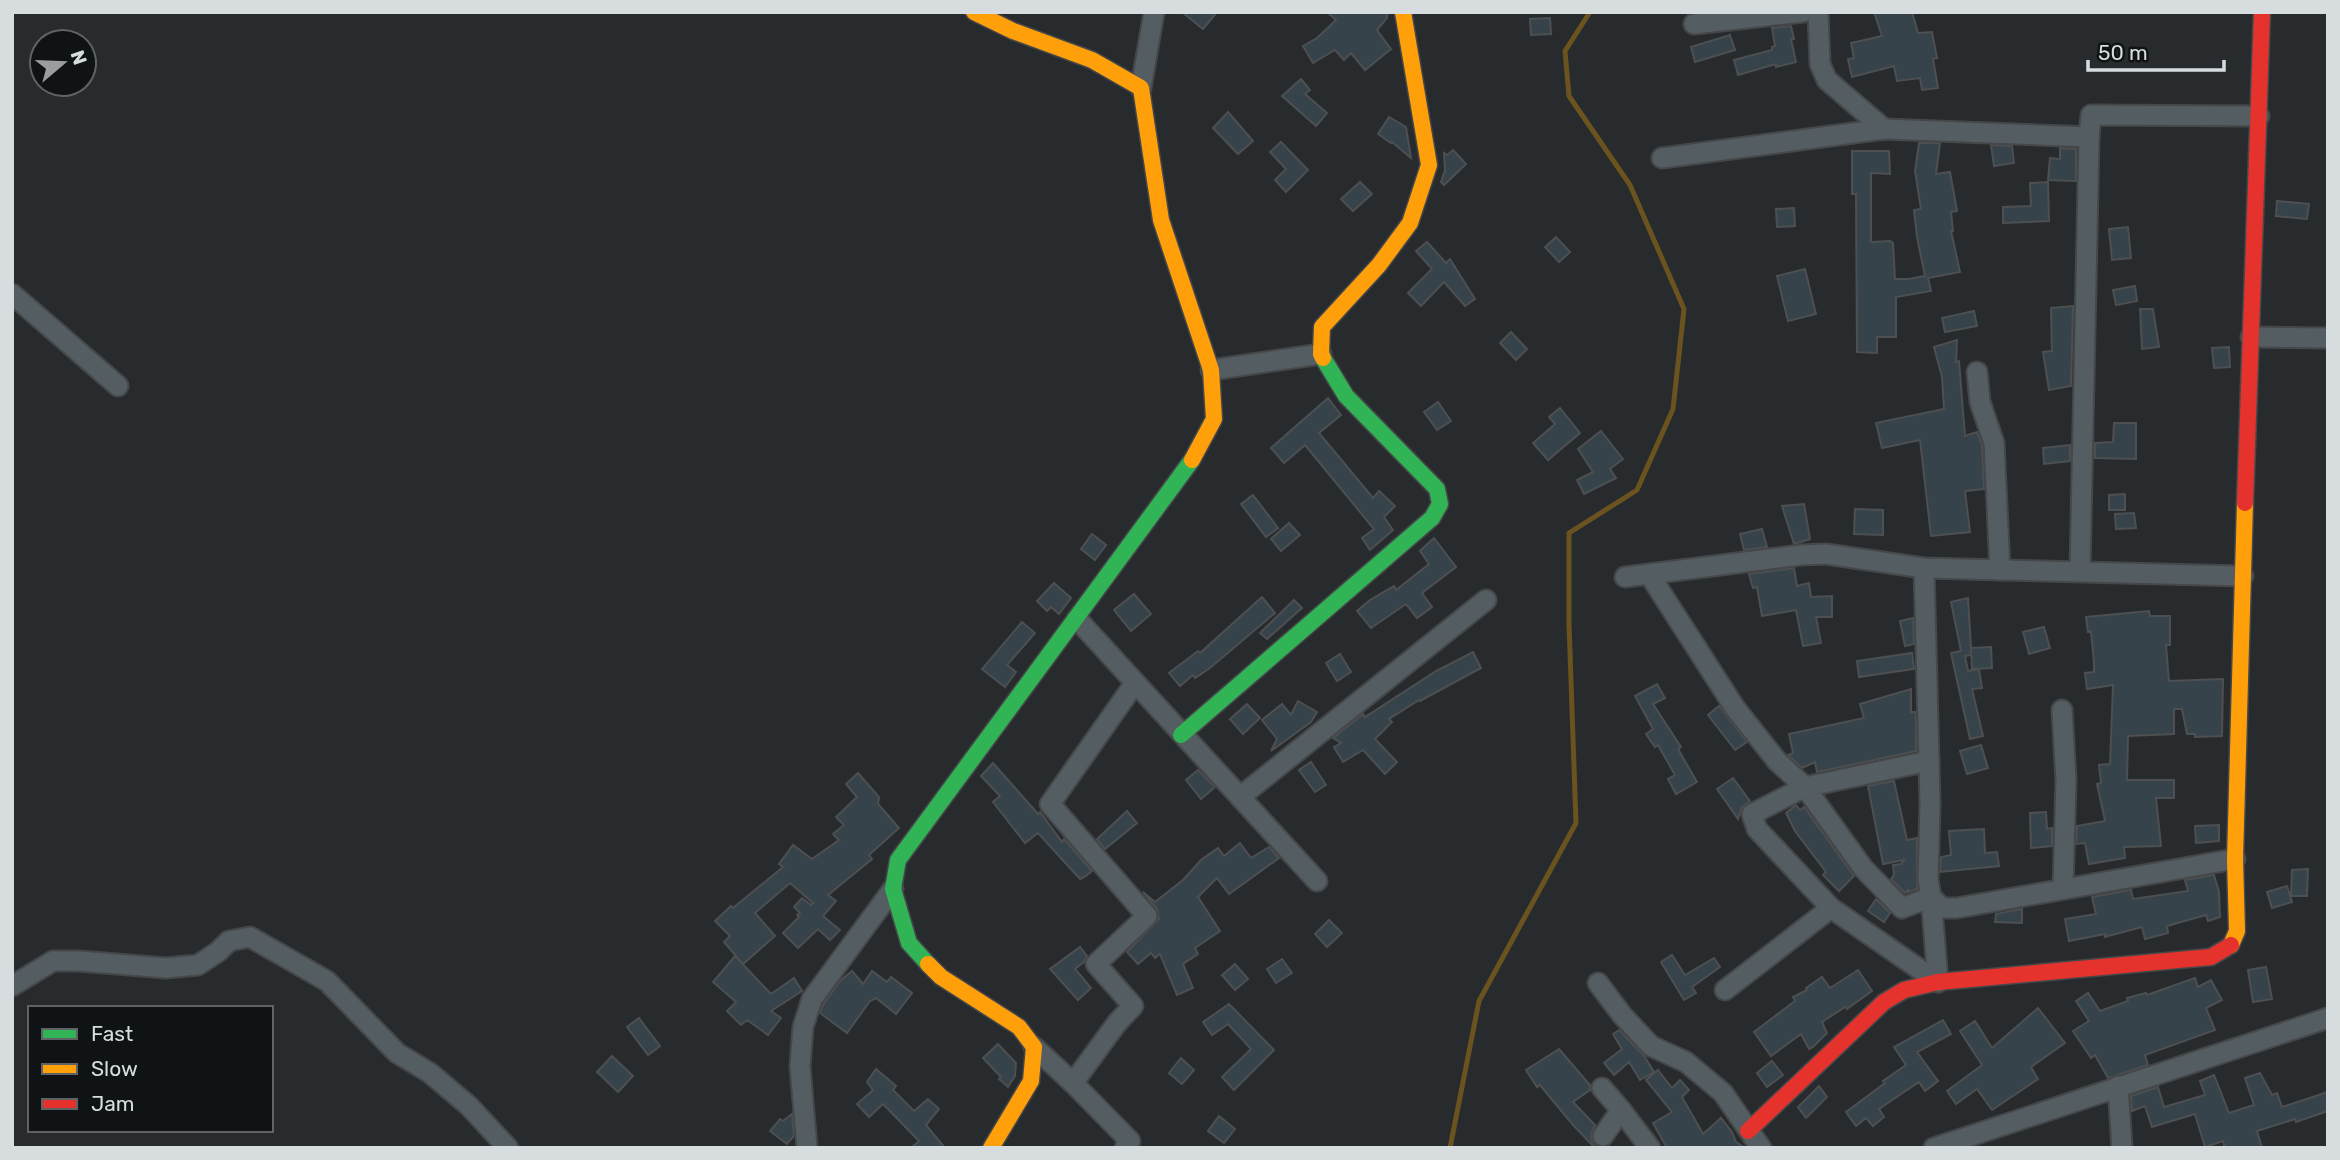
<svg xmlns="http://www.w3.org/2000/svg" width="2340" height="1160" viewBox="0 0 2340 1160" font-family="Rubik,sans-serif">
<style>
.lines{fill:none;stroke-linecap:round;stroke-linejoin:round}
.stream{stroke:#6a531e;stroke-width:5}
.building{fill:#36434a;stroke:#4d4f51;stroke-width:2}
.street-casing{stroke:#454749;stroke-width:23}
.fast-casing{stroke:#454749;stroke-width:19}
.slow-casing{stroke:#454749;stroke-width:19}
.jam-casing{stroke:#454749;stroke-width:19}
.street{stroke:#545d62;stroke-width:19}
.fast{stroke:#30b455;stroke-width:16}
.slow{stroke:#ff9f0a;stroke-width:16}
.jam{stroke:#e5322d;stroke-width:16}
</style>
<rect width="100%" height="100%" fill="#282b2d"/>
<g class="lines">
<path class="stream" d="M1450,1148L1479,1001L1576,823L1569,624V533L1637,490L1673,409L1684,309L1630,185L1569,96L1565,51L1590,12"/>
</g>
<g class="building">
<path d="M1182,12H1217L1203,29Z"/>
<path d="M1327,12H1387V18L1377,30L1391,49L1365,70L1351,53L1344,60L1335,50L1313,63L1303,46L1317,38L1336,20Z"/>
<path d="M1874,12H1912L1918,33L1932,32L1937,58L1933,59L1938,88L1922,90L1920,78L1897,81L1894,66L1852,77L1848,59L1854,58L1851,43L1882,36Z"/>
<path d="M1550,18L1551,34L1531,35L1530,19Z"/>
<path d="M1791,26L1794,39H1791L1796,62L1776,67V64L1738,75L1734,60L1772,50V47L1775,46L1772,28Z"/>
<path d="M1730,35L1735,50L1695,62L1691,47Z"/>
<path d="M1301,79L1310,90L1305,94L1327,113L1316,126L1282,96Z"/>
<path d="M1228,112L1253,141L1238,154L1213,128Z"/>
<path d="M1389,117L1406,127L1411,158L1392,142L1391,143L1378,134Z"/>
<path d="M1281,142L1308,170L1286,192L1275,180L1286,169L1270,152Z"/>
<path d="M1919,143H1940L1936,174L1950,172L1957,211L1951,212L1953,231H1951L1960,272L1928,278L1931,291L1896,297V337H1877V353L1857,352L1856,194H1852V151H1889L1890,174L1871,173V242L1890,241L1893,243L1895,279H1909L1925,276L1917,237L1914,210L1921,209L1915,171Z"/>
<path d="M1991,145L2012,146L2014,163L1994,166Z"/>
<path d="M2060,148L2076,149V181L2048,180L2050,158L2060,159Z"/>
<path d="M1453,150L1466,164L1444,185L1441,182L1445,170L1444,153L1447,155Z"/>
<path d="M1360,182L1372,194L1353,211L1341,199Z"/>
<path d="M2048,182L2049,221L2003,223V207L2031,206L2030,183Z"/>
<path d="M2277,201L2309,204L2307,219L2276,216Z"/>
<path d="M1794,208L1795,226L1777,227L1776,209Z"/>
<path d="M2128,227L2131,258L2112,260L2109,229Z"/>
<path d="M1556,237L1570,252L1559,262L1545,247Z"/>
<path d="M1427,242L1446,263L1450,259L1475,299L1465,306L1444,282L1421,306L1408,293L1432,269L1416,251Z"/>
<path d="M1805,269L1816,314L1788,321L1777,276Z"/>
<path d="M2135,286L2137,301L2116,305L2113,290Z"/>
<path d="M2073,306L2071,386L2049,390L2043,352L2052,351L2051,308Z"/>
<path d="M2140,309H2153L2159,347L2142,349Z"/>
<path d="M1974,311L1977,326L1945,332L1942,318Z"/>
<path d="M1511,332L1527,349L1516,360L1500,343Z"/>
<path d="M1957,340L1956,362L1959,361L1965,436L1977,432L1982,445L1984,489L1965,491L1970,532L1931,536L1920,440L1882,448L1876,423L1944,409L1942,377L1934,347Z"/>
<path d="M2229,347L2230,367L2214,368L2212,348Z"/>
<path d="M1328,398L1341,415L1319,433L1373,498L1379,491L1395,506L1384,517L1393,530L1370,550L1362,538L1374,529L1305,445L1284,463L1271,448Z"/>
<path d="M1438,402L1451,421L1437,430L1424,412Z"/>
<path d="M1560,408L1580,433L1548,460L1533,443L1555,424L1549,417Z"/>
<path d="M2114,423H2136V459L2095,458V443L2113,442Z"/>
<path d="M1601,431L1623,459L1610,469L1616,478L1584,494L1577,480L1593,472L1578,449Z"/>
<path d="M2070,445V461L2044,464L2043,448Z"/>
<path d="M2125,494V510H2109V495Z"/>
<path d="M1253,495L1278,528L1266,537L1241,504Z"/>
<path d="M1804,504L1810,539L1794,544L1782,506Z"/>
<path d="M1855,509L1883,510V535L1854,534Z"/>
<path d="M2134,513L2136,528L2116,529L2115,514Z"/>
<path d="M1289,523L1300,535L1281,551L1271,539Z"/>
<path d="M1762,529L1767,547L1744,550L1740,534Z"/>
<path d="M1092,534L1106,545L1095,560L1081,549Z"/>
<path d="M1434,538L1456,567L1422,593L1432,607L1417,618L1406,604L1371,628L1357,611L1370,600L1394,586L1396,590L1429,564L1420,551Z"/>
<path d="M1794,568L1797,586L1809,583L1811,597L1832,596V617H1816L1821,643L1803,646L1796,610L1762,616L1757,587L1753,588L1749,574Z"/>
<path d="M1054,583L1071,598L1059,614L1051,607L1047,611L1037,601Z"/>
<path d="M1134,594L1151,614L1131,631L1114,610Z"/>
<path d="M1262,597L1275,613L1210,668L1195,678L1193,675L1180,686L1169,673L1198,651L1200,653Z"/>
<path d="M1968,598L1971,648L1991,647L1992,668L1972,669L1971,649V655L1965,656L1968,671L1979,669L1982,688L1972,689L1983,736L1970,739L1951,653L1961,651L1951,602Z"/>
<path d="M1294,600L1302,608L1267,639L1260,633Z"/>
<path d="M2149,611L2150,616H2170V645H2166L2169,681L2223,679L2222,736L2195,737V734H2187L2182,709H2174V734L2128,736L2127,780H2174V798H2156L2161,846L2124,847L2125,858L2089,864L2085,843L2076,844L2077,826L2105,821L2097,784L2101,783L2099,765L2110,764L2113,685L2087,689L2085,673L2094,672V662L2091,632H2088L2086,617Z"/>
<path d="M1913,618L1914,644L1905,646L1900,621Z"/>
<path d="M1022,622L1035,633L1007,665L1016,672L1005,687L982,669Z"/>
<path d="M2044,627L2050,648L2029,654L2023,632Z"/>
<path d="M1473,652L1481,668L1420,701L1419,700L1389,719L1392,722L1375,739L1397,762L1385,774L1363,750L1343,762L1334,747L1341,743L1333,738L1363,714L1365,717L1436,671Z"/>
<path d="M1912,653L1914,669L1859,677L1857,661Z"/>
<path d="M1340,654L1351,672L1337,681L1326,663Z"/>
<path d="M1657,684L1665,698L1653,704L1681,747L1678,749L1697,782L1676,794L1668,779L1675,775L1658,745L1655,747L1646,734L1653,729L1635,696Z"/>
<path d="M1911,689V712H1915L1916,721V751L1817,772L1815,762L1802,768L1788,755L1793,753L1789,734L1864,718L1860,704Z"/>
<path d="M1298,701L1317,712L1311,722L1271,751L1277,739L1262,720L1282,704L1291,715Z"/>
<path d="M1247,704L1260,718L1243,734L1230,719Z"/>
<path d="M1719,706L1747,742L1735,750L1708,715Z"/>
<path d="M1981,745L1988,768L1967,774L1960,751Z"/>
<path d="M1311,762L1326,785L1315,792L1299,770Z"/>
<path d="M993,763L1038,814L1040,812L1062,842L1064,839L1092,871L1086,876L1080,879L1038,833L1025,843L993,802L1000,796L981,776Z"/>
<path d="M1198,770L1215,787L1201,799L1186,780Z"/>
<path d="M858,773L879,797L878,804L899,828L869,855L872,859L828,895L836,901L823,916L840,930L830,940L818,929L798,948L783,933L799,917L797,915L800,913L794,907L802,898L811,905L813,903L790,883L755,913L775,936L743,964L724,942L730,936L715,921L731,906L733,908L783,867L779,864L793,845L812,859L839,840L833,834L844,825L836,817L857,797L846,784Z"/>
<path d="M1733,778L1750,801L1742,807L1738,819L1717,789Z"/>
<path d="M1894,781L1907,840L1917,838V889L1908,892V890L1905,893L1891,879L1894,875L1893,865L1901,864L1904,860L1883,864L1868,786Z"/>
<path d="M1796,805L1800,810L1804,807L1854,876L1839,891L1823,875L1826,872L1795,831L1786,813Z"/>
<path d="M1127,811L1137,823L1105,849L1097,839Z"/>
<path d="M2046,812L2047,829L2052,828V846L2031,848L2030,813Z"/>
<path d="M2219,825V841L2196,843L2195,826Z"/>
<path d="M1984,829L1985,853L1997,852L1999,866L1940,872L1941,857L1951,855L1949,831Z"/>
<path d="M1240,843L1251,858L1269,847L1279,858L1229,894L1217,878L1198,897L1220,931L1195,948L1198,954L1183,964L1193,988L1177,995L1160,954L1155,958L1151,953L1138,964L1127,952L1159,919L1157,909L1143,892L1155,902L1183,880L1201,860L1218,848L1224,856Z"/>
<path d="M2308,869L2307,896H2291L2292,870Z"/>
<path d="M2214,875L2219,892L2220,917L2208,921L2206,915L2167,926L2168,933L2145,939L2142,927L2105,937V934L2069,941L2065,919L2096,914L2092,897L2131,890L2133,899L2188,891L2185,880Z"/>
<path d="M2287,886L2292,902L2272,908L2267,892Z"/>
<path d="M1876,899L1890,913L1884,922L1868,911Z"/>
<path d="M2022,909V923L1995,922L1996,914Z"/>
<path d="M1329,920L1342,933L1327,947L1315,934Z"/>
<path d="M1080,947L1087,956L1084,962L1075,969L1091,988L1078,1000L1050,969Z"/>
<path d="M1672,955L1685,975L1714,958L1720,967L1692,987L1696,993L1684,1000L1661,962Z"/>
<path d="M735,956L771,994L794,978L802,991L771,1011L781,1018L768,1035L747,1020L741,1025L727,1011L736,1002L713,982Z"/>
<path d="M1282,959L1292,973L1276,983L1267,969Z"/>
<path d="M1235,964L1248,979L1235,990L1222,975Z"/>
<path d="M2266,967L2272,999L2253,1002L2248,970Z"/>
<path d="M1858,970L1872,991L1847,1009L1845,1007L1822,1022L1827,1033L1813,1047L1809,1049L1801,1034L1771,1056L1754,1032L1795,1001L1793,997L1807,990L1806,988L1822,977L1830,988Z"/>
<path d="M852,971L863,984L872,971L887,982L891,977L912,993L896,1014L876,998L870,1001L847,1033L820,1013L823,1005L840,981Z"/>
<path d="M2195,978L2198,987L2211,980L2222,1000L2206,1008L2215,1030L2145,1055L2148,1065L2108,1078L2095,1055L2091,1058L2073,1031L2089,1021L2076,1001L2088,993L2100,1011L2128,1001L2127,998L2146,993L2147,995Z"/>
<path d="M1229,1004L1274,1050L1234,1090L1222,1077L1251,1049L1228,1024L1212,1035L1203,1022Z"/>
<path d="M2038,1008L2065,1043L2031,1067L2038,1079L1992,1110L1977,1089L1956,1104L1947,1091L1982,1065L1960,1031L1975,1021L1992,1048Z"/>
<path d="M639,1018L660,1046L648,1055L627,1027Z"/>
<path d="M1943,1020L1951,1034L1917,1052L1938,1081L1925,1091L1919,1082L1879,1109L1884,1117L1873,1126L1866,1118L1856,1126L1846,1112L1885,1083L1883,1081L1906,1065L1894,1047Z"/>
<path d="M1619,1030L1645,1057L1654,1072L1640,1080L1629,1062L1614,1075L1604,1063L1622,1049L1613,1034Z"/>
<path d="M998,1044L1016,1063L1015,1076L1008,1087L999,1079L1001,1077L983,1058Z"/>
<path d="M1559,1049L1590,1085V1090L1573,1102L1595,1125L1591,1134L1592,1141L1600,1148H1595L1573,1125L1540,1085L1537,1087L1526,1070Z"/>
<path d="M612,1056L633,1076L618,1092L597,1072Z"/>
<path d="M1181,1058L1194,1070L1182,1084L1169,1073Z"/>
<path d="M1772,1061L1783,1075L1767,1087L1757,1073Z"/>
<path d="M876,1069L896,1086L893,1090L914,1111L928,1099L939,1109L926,1125L945,1148H911L919,1141L883,1104L869,1117L857,1104L873,1090L867,1082Z"/>
<path d="M1658,1070L1672,1088L1680,1080L1689,1090L1682,1097L1703,1134L1721,1118L1732,1132L1736,1142L1745,1148H1667L1653,1123L1672,1112L1646,1080Z"/>
<path d="M2260,1073L2272,1095L2277,1093L2282,1107L2328,1092V1111L2296,1122L2295,1119L2257,1131L2262,1148H2225L2223,1141L2205,1147L2195,1114L2152,1127L2145,1106L2132,1111L2131,1096L2158,1087L2164,1107L2205,1095L2200,1081L2214,1075L2229,1113L2254,1105L2245,1078Z"/>
<path d="M1819,1086L1827,1097L1806,1118L1798,1107Z"/>
<path d="M792,1114L794,1136L787,1144L770,1131L780,1119L783,1121Z"/>
<path d="M1219,1116L1235,1129L1224,1143L1208,1131Z"/>
</g>
<g class="lines">
<g class="street-casing">
<g id="street">
<path d="M1818,12L1820,64L1827,80L1884,129"/>
<path d="M1694,24L1803,12"/>
<path d="M1141,88L1154,12"/>
<path d="M1662,158L1884,129L2089,137"/>
<path d="M12,294L118,386"/>
<path d="M2251,337L2328,338"/>
<path d="M1211,370L1321,354"/>
<path d="M1977,372L1980,402L1994,443L2000,570"/>
<path d="M1924,568L1930,804L1928,880L1931,897L1942,908H1957L2235,859"/>
<path d="M2080,571L2089,137L2091,115L2259,116"/>
<path d="M1649,574L1735,708L1777,761L1805,787L1863,868L1902,908L1931,897L1938,982"/>
<path d="M1625,577L1801,555L1826,554L1924,568L2243,576"/>
<path d="M1077,619L1317,881"/>
<path d="M2062,710L2066,780L2063,889"/>
<path d="M1929,761L1805,787L1752,814L1757,829L1831,908L1938,982"/>
<path d="M1240,797L1486,600"/>
<path d="M1598,983L1622,1015L1651,1046L1686,1062L1723,1093L1761,1148"/>
<path d="M12,986L53,961H79L166,968L198,965L219,951L229,941L250,937L327,981L397,1053L430,1073L469,1106L508,1148"/>
<path d="M1725,990L1831,908"/>
<path d="M1034,1047L1073,1083"/>
<path d="M2118,1086L2122,1148"/>
<path d="M1602,1088L1621,1110L1603,1136"/>
<path d="M1621,1110L1650,1148"/>
<path d="M807,1148L800,1066L803,1027L812,999L893,889"/>
<path d="M1125,1148L1130,1141L1073,1083L1117,1023L1133,1006L1096,964L1147,916L1050,804L1135,683"/>
<path d="M1934,1148L2328,1018"/>
</g>
</g>
<g class="fast-casing">
<g id="fast">
<path d="M1181,735L1432,518L1440,504L1437,489L1346,396L1323,358"/>
<path d="M928,964L909,943L893,889L898,860L1192,460"/>
</g>
</g>
<g class="slow-casing">
<g id="slow">
<path d="M974,12L1013,31L1092,60L1141,88L1161,220L1211,370L1214,419L1192,460"/>
<path d="M1323,358L1321,354L1322,327L1379,265L1410,223L1429,165L1403,12"/>
<path d="M2231,945L2237,931L2235,859L2245,503"/>
<path d="M928,964L941,977L1019,1027L1034,1047L1031,1081L991,1148"/>
</g>
</g>
<g class="jam-casing">
<g id="jam">
<path d="M2245,503L2262,12"/>
<path d="M1748,1131L1884,1002L1904,990L1938,982L2211,957L2231,945"/>
</g>
</g>
<use href="#street" class="street"/>
<use href="#fast" class="fast"/>
<use href="#slow" class="slow"/>
<use href="#jam" class="jam"/>
</g>
<rect width="2340" height="1160" fill="none" stroke="#d7dcdf" stroke-width="28"/>
<rect x="28" y="1006" width="245" height="126" fill="#101315" stroke="#606366" stroke-width="2"/>
<rect x="42" y="1029" width="35" height="10" fill="#30b455" stroke="#606366" stroke-width="2"/>
<text x="91" y="1041" font-size="21" fill="#d7dcdf">Fast</text>
<rect x="42" y="1064" width="35" height="10" fill="#ff9f0a" stroke="#606366" stroke-width="2"/>
<text x="91" y="1076" font-size="21" fill="#d7dcdf">Slow</text>
<rect x="42" y="1099" width="35" height="10" fill="#e5322d" stroke="#606366" stroke-width="2"/>
<text x="91" y="1111" font-size="21" fill="#d7dcdf">Jam</text>
<g transform="translate(63 63) rotate(71)"><circle r="33" fill="#101315" stroke="#606366" stroke-width="2"/>
<path d="M0-5L12 26L0 18L-12 26Z" fill="#9a9ea1"/>
<text y="-10" font-size="19" font-weight="bold" text-anchor="middle" fill="#d7dcdf">N</text>
</g>
<path d="M2088 60v10h136v-10" fill="none" stroke="#d7dcdf" stroke-width="3.5"/>
<text x="2098" y="60" font-size="21" fill="#d7dcdf" stroke="#101315" stroke-width="5" paint-order="stroke">50 m</text>
</svg>
